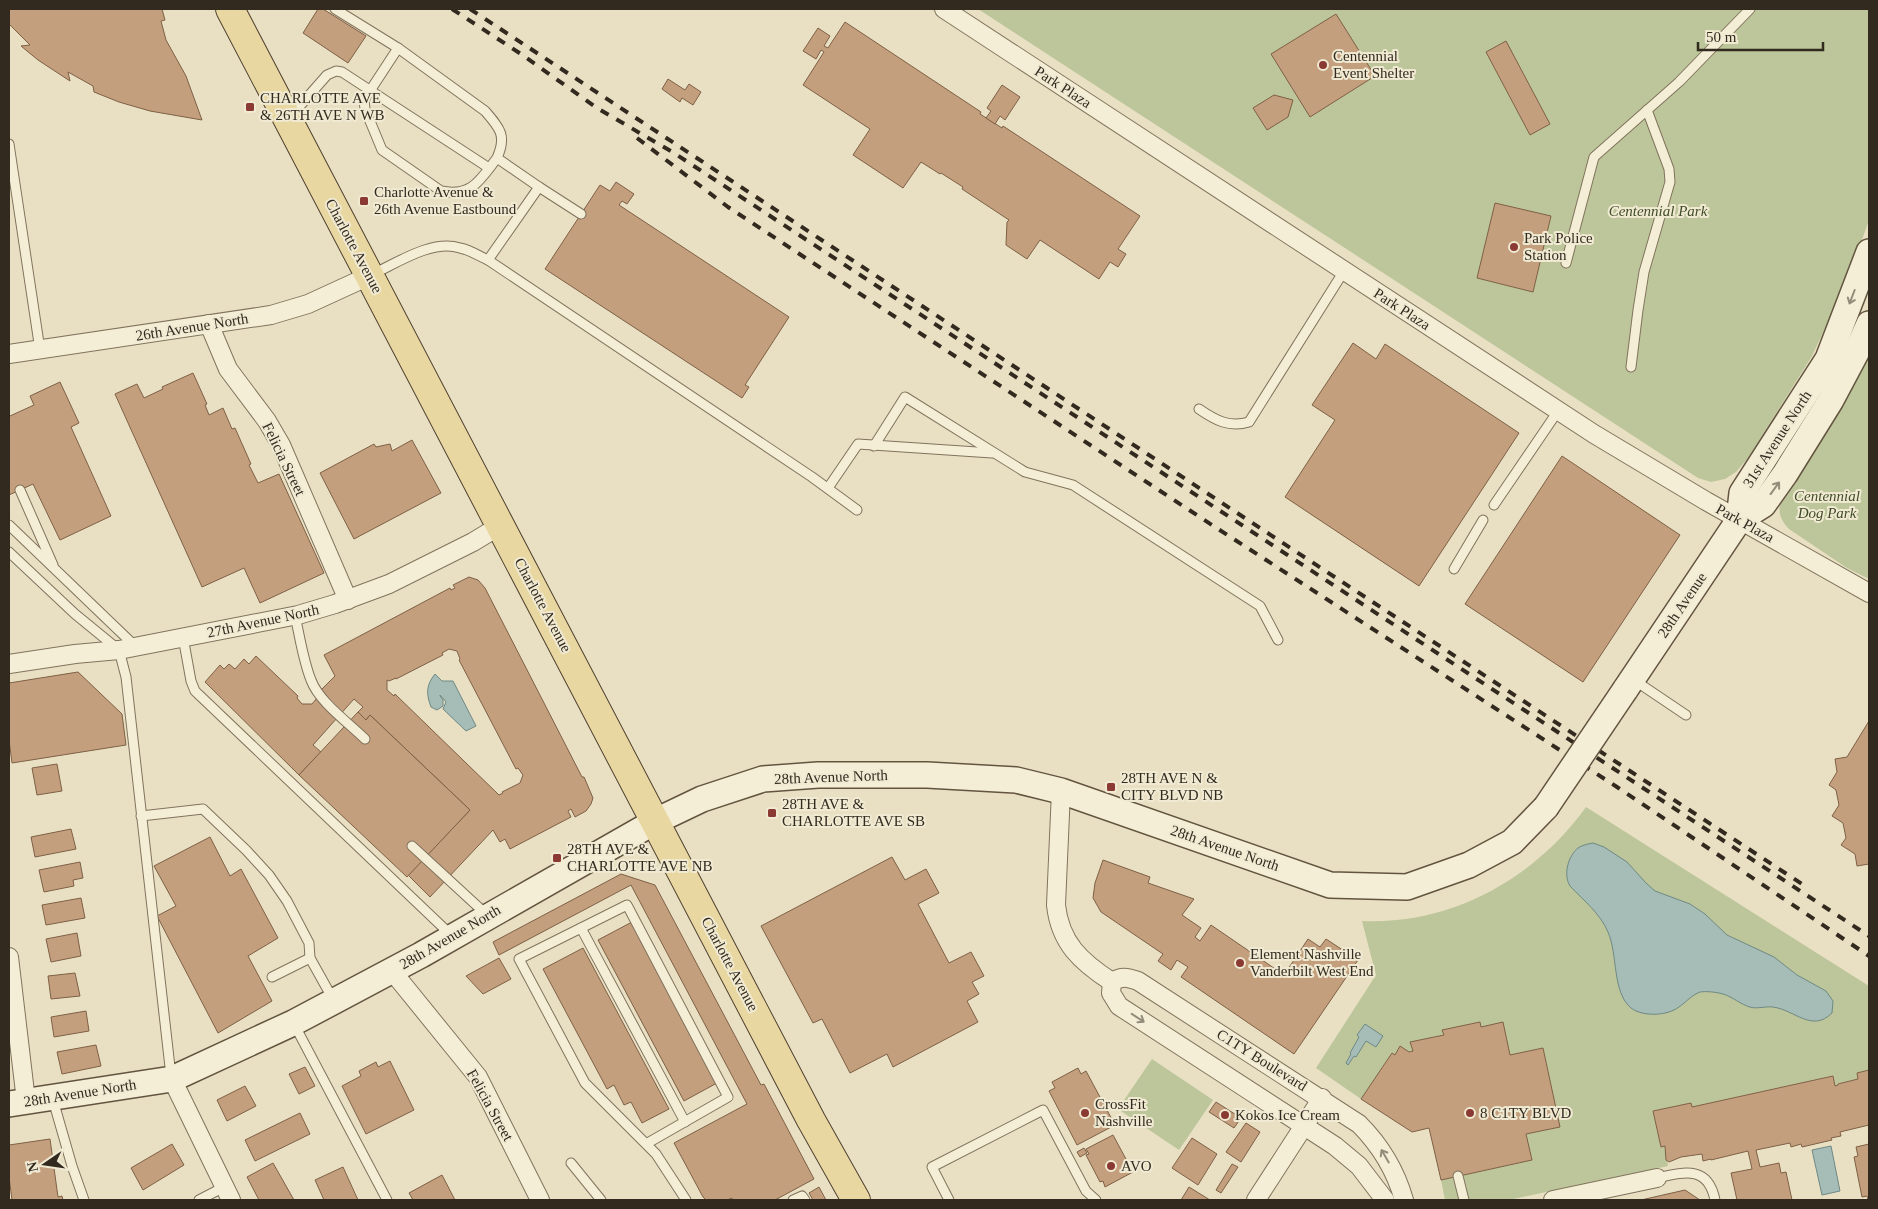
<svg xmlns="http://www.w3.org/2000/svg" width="1878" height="1209" viewBox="0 0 1878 1209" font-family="Georgia,serif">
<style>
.green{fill:#bdc69a}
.water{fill:#a6bcb7;stroke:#6e8984}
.building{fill:#c39f7e;stroke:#7e6045;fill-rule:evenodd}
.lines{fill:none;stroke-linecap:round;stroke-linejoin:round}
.service-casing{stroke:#81735d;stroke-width:11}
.minor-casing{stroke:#81735d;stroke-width:20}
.secondary-casing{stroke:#635440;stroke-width:28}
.primary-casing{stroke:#504130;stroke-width:30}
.service{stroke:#f5eed6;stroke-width:9}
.minor{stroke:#f5eed6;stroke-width:18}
.secondary{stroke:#f5eed6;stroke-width:25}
.primary{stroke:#e8d7a0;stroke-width:28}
.rail{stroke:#332a1f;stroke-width:4;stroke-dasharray:9 9;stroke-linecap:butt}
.secondary-bridge-casing{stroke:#635440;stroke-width:28;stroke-linecap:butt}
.secondary-bridge{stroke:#f5eed6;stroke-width:25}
.oneway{stroke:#948c7a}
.poi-dot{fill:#8a3933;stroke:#f1ead3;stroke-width:2}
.labels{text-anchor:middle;stroke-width:4;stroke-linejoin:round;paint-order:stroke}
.poi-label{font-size:15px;fill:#332a1f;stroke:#f1ead3;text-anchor:start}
.street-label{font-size:15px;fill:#332a1f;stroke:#f1ead3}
.park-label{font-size:15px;font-style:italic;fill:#414d28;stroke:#f1ead3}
</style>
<rect width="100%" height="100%" fill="#e9e0c4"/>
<g class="green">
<path d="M978,9H1869V220L1856,257L1841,295L1812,356L1748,458L1736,472L1725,479L1711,482L1698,478Z"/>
<path d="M1869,352V579L1847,568L1789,529C1781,521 1777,512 1781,500Z"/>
<path d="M1586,807L1869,986V1070L1857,1073L1858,1079L1838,1084L1835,1086L1832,1076L1692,1107L1691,1103L1653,1111L1661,1147L1665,1146L1668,1166L1509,1200H1445L1441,1180L1531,1160L1526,1134L1560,1127L1543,1048L1510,1055L1481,1027L1479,1022L1443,1030L1444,1035L1411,1042L1413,1051L1409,1052L1400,1047L1395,1055L1392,1053L1361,1099L1316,1068L1376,975L1362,921C1452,925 1535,878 1586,807Z"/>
<path d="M1152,1059L1213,1100L1179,1150L1118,1109Z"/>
</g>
<g class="water">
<path d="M435,674L442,681H453L476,726L466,731L443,709L446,702L440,695V696L443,700V706L437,710L431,707C426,694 426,685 435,674Z"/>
<path d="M1593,843L1604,847L1627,862L1646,883L1655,891L1690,904L1705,914L1727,935L1774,957L1797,975L1826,991L1833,1001L1832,1013C1812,1033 1795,1010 1773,1007C1764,1006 1755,1010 1747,1006C1737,1002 1730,995 1719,993C1714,992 1706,991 1700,992C1692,995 1686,1002 1679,1007C1667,1016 1643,1017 1631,1008C1612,992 1618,955 1608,932C1600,913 1584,901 1570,886C1563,875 1568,856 1578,848C1582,845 1588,844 1593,843Z"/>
<path d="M1365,1024L1383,1036L1376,1047L1366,1041L1356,1057L1354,1056L1348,1065L1346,1063L1351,1054L1350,1053L1359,1037L1357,1035Z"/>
<path d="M1831,1146L1840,1191L1822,1195L1812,1150Z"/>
</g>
<g class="building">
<path d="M9,9H162L165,20L161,21L166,40L186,76L202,120L150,111L119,102L94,92L93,86L68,72L70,81L38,60L21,46L30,45L9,24Z"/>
<path d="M318,9H323L366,36L348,63L303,33Z"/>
<path d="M1336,14L1375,76L1310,117L1271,54Z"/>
<path d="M845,22L981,112L980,114L1002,128L1003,126L1140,216L1118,249L1126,254L1118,267L1110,262L1099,279L1040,240L1027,259L1006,245L1007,222L1009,220L962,189L963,187L941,173L940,174L921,162L903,188L853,155L870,129L803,85L824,52L821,50L816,59L803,51L818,28L830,36L824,46L828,48Z"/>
<path d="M1506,41L1550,124L1530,135L1486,52Z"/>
<path d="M668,79L685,90L689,84L701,92L693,105L682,98L680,102L662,89Z"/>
<path d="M1002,85L1020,97L1005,120L1000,116L995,124L986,118L991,111L987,108Z"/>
<path d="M1274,95L1293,100L1288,117L1267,130L1253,108Z"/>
<path d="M616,182L634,194L627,204L622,201L619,205L789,317L745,385L749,387L742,398L545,269L600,185L610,191Z"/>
<path d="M1495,203L1551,216L1533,292L1477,278Z"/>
<path d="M1353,343L1376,359L1385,344L1519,433L1419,586L1285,497L1335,420L1312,405Z"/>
<path d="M193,373L207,404L205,405L209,415L223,408L232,429L235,428L251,464L249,465L258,483L279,474L324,573L260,603L244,568L202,587L115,394L137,384L144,398L163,389L162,387Z"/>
<path d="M60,382L79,423L71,427L111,516L60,540L33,484L9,495V414L10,416L34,405L30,396Z"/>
<path d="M412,440L441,493L354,539L320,473L374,444L376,447L390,444L392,451Z"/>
<path d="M1562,456L1680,535L1583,682L1465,604Z"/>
<path d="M469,577L478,580L485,588L582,777H584L593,798L591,804L586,811L575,817L571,809L568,811L571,817L510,849L505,839L500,842L493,830L430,897L408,875L470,810L370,715L366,720L358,712L363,707L354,699L313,745L321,752L299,775L205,682L220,665L224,669L229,664L235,669L244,659L249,664L256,656L298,696L297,698L302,704H312L317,698L315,696L335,676L324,655L450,588L451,590L455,588L453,585ZM449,649L457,651L460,659L459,660L516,769L518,768L523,775L520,783L502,792L503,793L499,795L395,694L394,696L387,690V680L389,681L396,678V679L443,655L442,653Z"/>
<path d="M78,672L122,714L126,745L12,763L9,740V683Z"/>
<path d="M358,712L366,720L370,715L470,810L407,877L299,775Z"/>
<path d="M1869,721V864L1857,866L1855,854L1841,845L1846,838L1843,823L1832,816L1839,805L1836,790L1829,785L1837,772L1835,759L1847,757Z"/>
<path d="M57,764L62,791L37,795L32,768Z"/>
<path d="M71,829L76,849L35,857L31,837Z"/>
<path d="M210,837L230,876L241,869L278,938L248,956L272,1001L218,1033L157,916L176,906L154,866Z"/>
<path d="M892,857L905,880L926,869L939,893L918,904L949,963L971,952L984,976L972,982L979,994L967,1001L978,1022L893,1067L887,1054L850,1073L822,1019L813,1023L761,926Z"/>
<path d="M1103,860L1150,877L1148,883L1194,899L1182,915L1201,928L1195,937L1200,941L1211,925L1284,975L1308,939L1320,947L1326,939L1358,960L1294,1054L1181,977L1188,967L1177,960L1171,970L1158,961L1163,954L1101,912L1093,898L1095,883Z"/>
<path d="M80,862L83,878L73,880L74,886L44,892L39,870Z"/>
<path d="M621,874L655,885L761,1085L764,1084L814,1179L775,1200H733L732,1198L727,1200H706L703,1197L674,1143L747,1104L631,885L499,955L493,942Z"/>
<path d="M81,898L85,918L46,925L42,905Z"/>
<path d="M632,922L717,1083L684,1101L598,940Z"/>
<path d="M77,933L81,956L51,962L46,939Z"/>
<path d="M583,948L669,1109L642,1123L631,1102L624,1105L614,1085L607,1089L543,969Z"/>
<path d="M499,958L511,979L483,994L466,976Z"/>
<path d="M75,973L80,996L51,999L48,976Z"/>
<path d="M86,1011L89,1031L54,1037L51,1017Z"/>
<path d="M1480,1022L1481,1027L1503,1022L1510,1055L1543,1048L1560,1127L1526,1134L1532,1160L1441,1180L1429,1128L1412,1132L1361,1099L1392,1053L1395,1055L1400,1046L1409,1052L1413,1051L1410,1042L1444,1035L1442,1030Z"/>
<path d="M96,1045L101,1066L62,1074L57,1052Z"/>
<path d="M390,1061L414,1110L366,1134L342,1086L361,1076L359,1071L376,1062L378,1067Z"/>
<path d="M305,1067L315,1086L299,1094L289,1074Z"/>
<path d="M1078,1068L1081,1074L1086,1071L1115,1125L1077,1145L1049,1091L1055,1088L1052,1082Z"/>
<path d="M1869,1070V1125L1840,1132L1841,1136L1831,1138L1832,1140L1802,1147L1801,1144L1791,1147L1790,1143L1756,1150L1760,1167L1779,1163L1781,1173L1786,1172L1792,1200H1737L1731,1173L1752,1169L1748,1151L1711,1160V1159L1703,1161L1702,1154L1681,1157L1669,1162L1666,1160L1665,1146L1661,1147L1653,1111L1691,1103L1692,1107L1833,1076L1835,1086L1838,1085V1084L1858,1079L1857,1073Z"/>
<path d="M245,1086L256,1106L227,1121L217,1100Z"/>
<path d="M1216,1102L1241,1118L1234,1128L1209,1112Z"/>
<path d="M300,1113L310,1134L255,1161L245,1140Z"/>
<path d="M1246,1123L1260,1132L1241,1162L1226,1152Z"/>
<path d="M1113,1135L1133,1172L1105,1187L1103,1181L1100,1182L1086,1155L1089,1154L1086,1149Z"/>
<path d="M1192,1138L1217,1154L1198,1185L1172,1168Z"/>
<path d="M50,1139L58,1197L62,1196L63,1200H12L9,1177V1145Z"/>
<path d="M172,1144L184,1165L143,1190L131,1168Z"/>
<path d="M1869,1144V1200H1868L1867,1196L1862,1197L1854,1157L1858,1156L1856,1147Z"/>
<path d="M1084,1148L1087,1153L1080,1157L1077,1152Z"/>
<path d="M273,1163L294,1200H259L247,1177Z"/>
<path d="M1232,1164L1238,1167L1221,1193L1216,1190Z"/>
<path d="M343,1167L358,1200H324L315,1180Z"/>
<path d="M442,1175L455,1200H413L409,1193Z"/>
<path d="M819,1187L826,1200H813L809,1193Z"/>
<path d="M1189,1187L1210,1200H1181Z"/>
<path d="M1685,1190L1700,1200H1641Z"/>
</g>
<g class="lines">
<g class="service-casing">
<g id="service">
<path d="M335,9L398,48"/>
<path d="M290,117L327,75L336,71L342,72L489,168"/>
<path d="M9,144L40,350"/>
<path d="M539,187L581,214"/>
<path d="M488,260L539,187L497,158C507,136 500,128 485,111L398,48L364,100L365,109L382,150L441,191C472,197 480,180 497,158"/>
<path d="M1566,263L1594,157L1679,82L1750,9"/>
<path d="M373,274C397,263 432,239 460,248C470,250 479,256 488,260L812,477L857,510"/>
<path d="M1631,367L1638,310L1644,272L1670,182L1669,169L1647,110"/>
<path d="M1199,409C1215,420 1229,428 1249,422L1344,271"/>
<path d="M874,446L905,397L1025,472L1073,485L1260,606L1278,640"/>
<path d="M828,488L858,444L992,453"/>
<path d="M20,490L53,565"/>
<path d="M1494,505L1558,411"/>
<path d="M9,525L136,647"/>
<path d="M9,552L75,614L119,650L126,677L171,1076"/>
<path d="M1454,569L1483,520"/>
<path d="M295,616C300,637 303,660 311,680C319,702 349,723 365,739"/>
<path d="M183,637L191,681L195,691L451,935"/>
<path d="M1634,680L1686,715"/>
<path d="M141,816L203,809L246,850L269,875L287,901L309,943L310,958L334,1001"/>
<path d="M412,846L487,915"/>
<path d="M581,928L685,1122"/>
<path d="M272,977L310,958"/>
<path d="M294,1024L387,1200"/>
<path d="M53,1100L72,1166L84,1200"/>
<path d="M646,1144L728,1097L627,905L519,959L585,1083L656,1154L686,1200"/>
<path d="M571,1163L601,1200"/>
<path d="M1458,1176L1464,1200"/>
<path d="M1657,1178C1684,1172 1708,1165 1715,1200"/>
<path d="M199,1200L224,1187"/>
<path d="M793,1200L802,1196L805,1200"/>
<path d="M949,1200L932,1167L1043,1110L1086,1191L1096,1200"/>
</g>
</g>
<g class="minor-casing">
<g id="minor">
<path d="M944,9L1594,434L1706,501L1869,593"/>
<path d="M209,324L228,369L267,421L281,445L348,600"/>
<path d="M9,354L271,315L308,304L369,276"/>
<path d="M9,664L75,654L119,650L298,615L335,604L389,584L473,542L501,525"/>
<path d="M1061,791L1056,905C1060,943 1081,962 1112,982"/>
<path d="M9,957L26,1101"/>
<path d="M392,971L478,1077L540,1200"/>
<path d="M1112,982C1121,976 1127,977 1138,981L1359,1124C1380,1145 1396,1172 1404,1200"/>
<path d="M1112,982L1111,993L1119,1006L1335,1146L1359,1166L1385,1200"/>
<path d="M172,1079L231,1200"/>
<path d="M1256,1200L1322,1098"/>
<path d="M1553,1200L1657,1178"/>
</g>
</g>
<g class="secondary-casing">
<g id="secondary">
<path d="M1739,520L1742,493L1828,359L1869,252"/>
<path d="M1625,690L1739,520L1763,505L1785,474L1831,400L1856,353L1869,324"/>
<path d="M9,1104L172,1079L293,1023L421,955L656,821L702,799L763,779L818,775H927L1016,780L1061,791L1330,885L1407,887L1469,865L1512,842L1546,807"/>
</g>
</g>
<g class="primary-casing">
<path id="primary" d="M230,9L811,1120L856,1200"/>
</g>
<use href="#service" class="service"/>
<use href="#minor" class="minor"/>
<use href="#secondary" class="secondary"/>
<use href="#primary" class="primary"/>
<g class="rail">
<path d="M452,9L521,54L597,108L674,153L1869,936"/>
<path d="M470,9L1802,884"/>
<path d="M637,138L728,207L1212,525L1617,787L1869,956"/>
</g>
<g class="secondary-bridge-casing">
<path id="secondary-bridge" d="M1546,807L1625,690"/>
</g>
<use href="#secondary-bridge" class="secondary-bridge"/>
</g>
<defs><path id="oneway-shaft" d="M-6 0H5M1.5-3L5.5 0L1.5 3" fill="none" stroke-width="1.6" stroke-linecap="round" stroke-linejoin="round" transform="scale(1.25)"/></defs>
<g class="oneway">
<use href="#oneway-shaft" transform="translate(1852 297) rotate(111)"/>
<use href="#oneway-shaft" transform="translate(1775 488) rotate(-54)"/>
<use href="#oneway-shaft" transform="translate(1138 1018) rotate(33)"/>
<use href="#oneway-shaft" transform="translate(1385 1156) rotate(-120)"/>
</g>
<g class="poi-dot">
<circle cx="1323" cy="65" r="5"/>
<rect x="245" y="102" width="10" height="10" rx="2.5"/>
<rect x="359" y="196" width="10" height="10" rx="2.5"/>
<circle cx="1514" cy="247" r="5"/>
<rect x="1106" y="782" width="10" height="10" rx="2.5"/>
<rect x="767" y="808" width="10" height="10" rx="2.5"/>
<rect x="552" y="853" width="10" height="10" rx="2.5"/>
<circle cx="1240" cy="963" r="5"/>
<circle cx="1085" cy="1113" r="5"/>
<circle cx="1470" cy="1113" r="5"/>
<circle cx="1225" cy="1115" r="5"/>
<circle cx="1111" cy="1166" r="5"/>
</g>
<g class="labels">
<g class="poi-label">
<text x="1333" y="61">Centennial<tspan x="1333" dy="17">Event Shelter</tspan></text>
<text x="260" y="103">CHARLOTTE AVE<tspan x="260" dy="17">&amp; 26TH AVE N WB</tspan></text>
<text x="374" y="197">Charlotte Avenue &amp;<tspan x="374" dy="17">26th Avenue Eastbound</tspan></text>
<text x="1524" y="243">Park Police<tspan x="1524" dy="17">Station</tspan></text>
<text x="1121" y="783">28TH AVE N &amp;<tspan x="1121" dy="17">CITY BLVD NB</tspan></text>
<text x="782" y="809">28TH AVE &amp;<tspan x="782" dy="17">CHARLOTTE AVE SB</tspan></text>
<text x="567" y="854">28TH AVE &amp;<tspan x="567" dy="17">CHARLOTTE AVE NB</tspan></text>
<text x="1250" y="959">Element Nashville<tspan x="1250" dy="17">Vanderbilt West End</tspan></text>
<text x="1095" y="1109">CrossFit<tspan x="1095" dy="17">Nashville</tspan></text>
<text x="1480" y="1118">8 C1TY BLVD</text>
<text x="1235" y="1120">Kokos Ice Cream</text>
<text x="1121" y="1171">AVO</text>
</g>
<g class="street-label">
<text transform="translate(1063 87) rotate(33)" y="5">Park Plaza</text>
<text transform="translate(354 246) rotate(62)" y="5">Charlotte Avenue</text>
<text transform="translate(1402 309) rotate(33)" y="5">Park Plaza</text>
<text transform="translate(192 327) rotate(-9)" y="5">26th Avenue North</text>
<text transform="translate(1777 439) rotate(-57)" y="5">31st Avenue North</text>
<text transform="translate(284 459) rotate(64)" y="5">Felicia Street</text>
<text transform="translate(1745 523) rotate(29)" y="5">Park Plaza</text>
<text transform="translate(543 605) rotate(62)" y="5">Charlotte Avenue</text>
<text transform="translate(1682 605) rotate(-56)" y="5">28th Avenue</text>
<text transform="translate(263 621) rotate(-12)" y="5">27th Avenue North</text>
<text transform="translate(831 777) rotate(-2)" y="5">28th Avenue North</text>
<text transform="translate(1225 848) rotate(19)" y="5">28th Avenue North</text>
<text transform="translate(450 937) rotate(-30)" y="5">28th Avenue North</text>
<text transform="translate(730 964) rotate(62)" y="5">Charlotte Avenue</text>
<text transform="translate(1262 1060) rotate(32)" y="5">C1TY Boulevard</text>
<text transform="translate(80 1093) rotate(-9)" y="5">28th Avenue North</text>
<text transform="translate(490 1105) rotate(61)" y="5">Felicia Street</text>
</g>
<g class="park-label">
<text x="1658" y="216">Centennial Park</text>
<text x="1827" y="501">Centennial<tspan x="1827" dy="17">Dog Park</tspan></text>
</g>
</g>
<rect width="1878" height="1209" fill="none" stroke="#332a1f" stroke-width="20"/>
<g transform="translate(45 1164) rotate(257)" stroke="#f1ead3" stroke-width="4" paint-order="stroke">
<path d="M0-4L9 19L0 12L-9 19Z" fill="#332a1f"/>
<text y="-8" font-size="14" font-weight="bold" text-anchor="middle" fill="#332a1f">N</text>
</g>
<path d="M1698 42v8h125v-8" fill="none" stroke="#332a1f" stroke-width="2.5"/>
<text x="1706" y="42" font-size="15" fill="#332a1f" stroke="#f1ead3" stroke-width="4" paint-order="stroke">50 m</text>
</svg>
